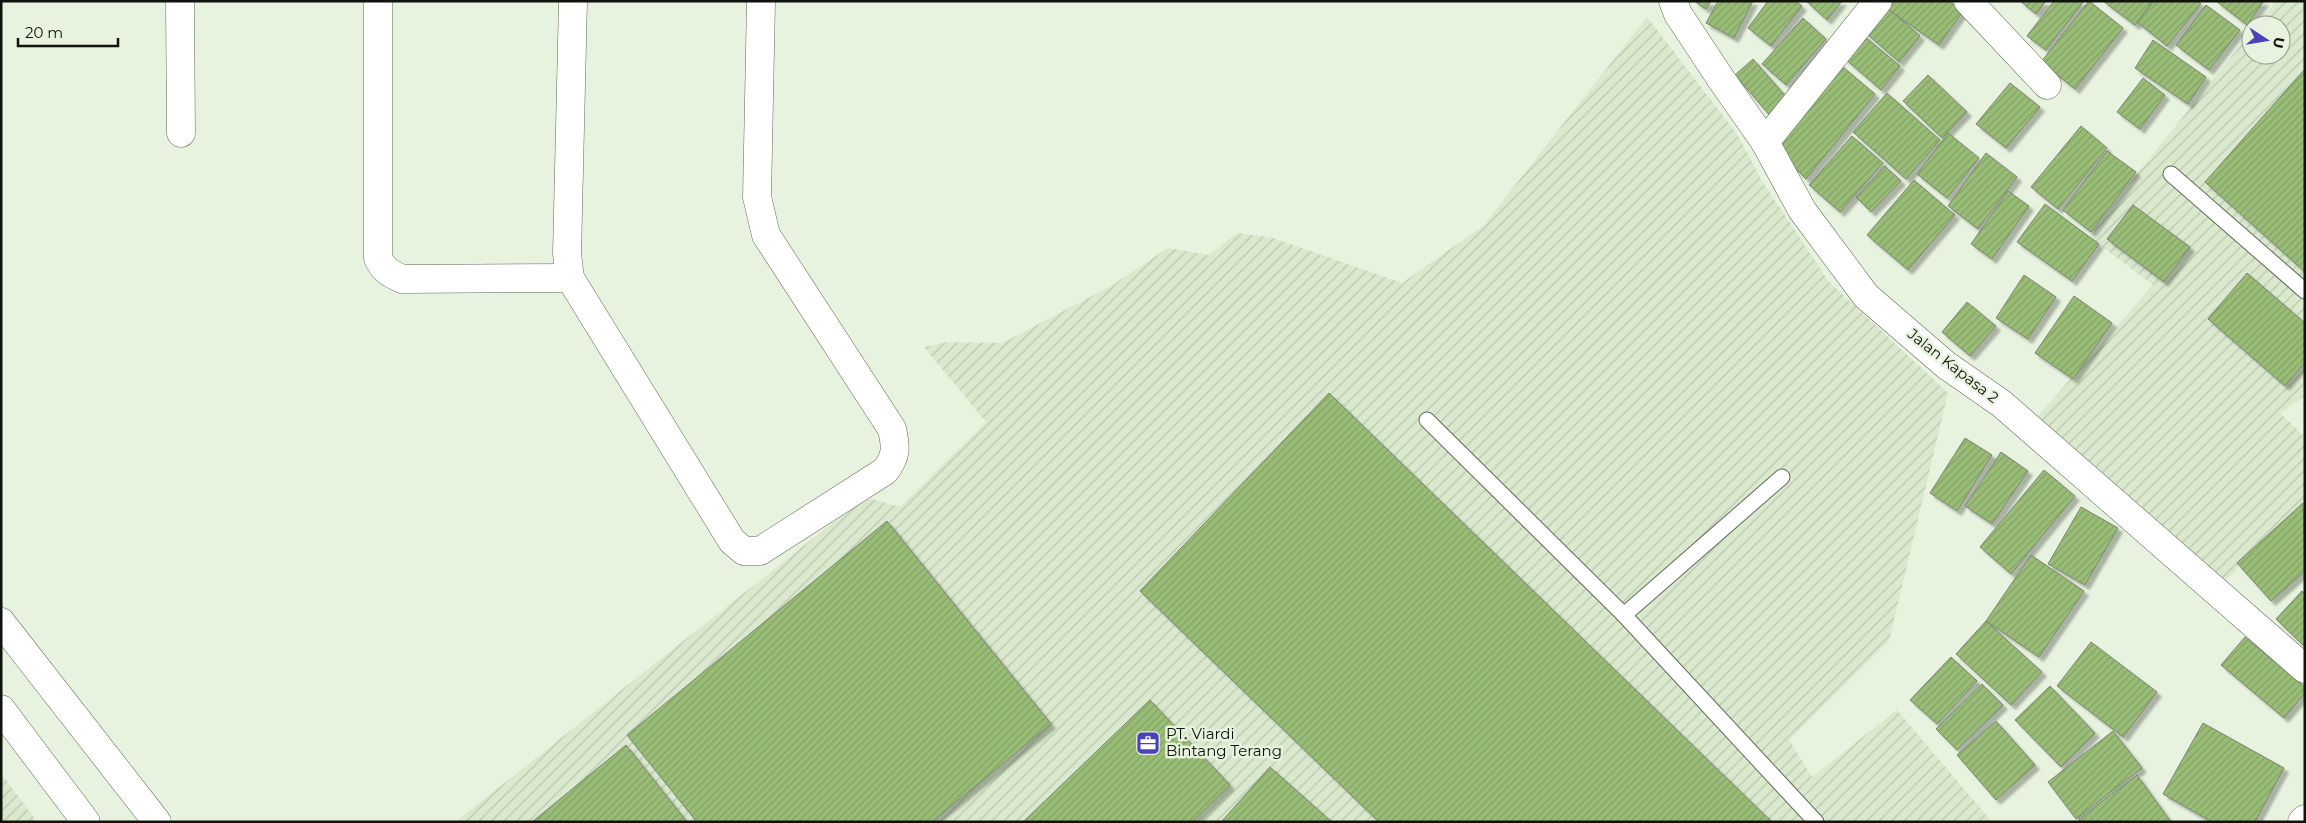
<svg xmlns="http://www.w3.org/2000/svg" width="2306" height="823" viewBox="0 0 2306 823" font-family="Montserrat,sans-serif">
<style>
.industrial{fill:url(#industrial-furrows)}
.building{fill:url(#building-hatch);stroke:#7a8471;filter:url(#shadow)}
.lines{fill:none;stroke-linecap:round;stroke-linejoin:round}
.service-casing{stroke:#616a59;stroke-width:17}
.minor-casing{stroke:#616a59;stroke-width:29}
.secondary-casing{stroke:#616a59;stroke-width:29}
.service{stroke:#fff;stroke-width:15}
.minor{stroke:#fff;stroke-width:28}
.secondary{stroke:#fff;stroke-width:28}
.labels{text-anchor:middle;stroke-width:5;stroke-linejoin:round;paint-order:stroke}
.street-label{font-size:15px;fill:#0f130c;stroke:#e7f3de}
.poi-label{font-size:15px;fill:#0f130c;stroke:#e7f3de;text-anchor:start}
</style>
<defs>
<pattern id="industrial-furrows" width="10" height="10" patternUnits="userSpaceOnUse" patternTransform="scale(1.25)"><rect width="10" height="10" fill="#dae9cd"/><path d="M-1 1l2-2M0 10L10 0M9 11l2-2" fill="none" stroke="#bac7af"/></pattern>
<pattern id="building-hatch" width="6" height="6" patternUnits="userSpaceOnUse" patternTransform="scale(1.25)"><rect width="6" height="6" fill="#99bd76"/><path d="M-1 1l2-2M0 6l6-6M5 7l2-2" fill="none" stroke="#83a265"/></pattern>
<filter id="shadow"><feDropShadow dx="4.5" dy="4.5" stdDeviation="1" flood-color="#0004"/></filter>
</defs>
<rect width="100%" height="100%" fill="#e7f3de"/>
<g class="industrial">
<path d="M2276,1H2305V396L2280,413L2305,437V502L2216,590L2036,418L2153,285L2091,238L2096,225L2251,32V55H2281V25H2257Z"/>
<path d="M1647,17L1737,134L1762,181L1829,282L1948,393L1889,641L1789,740L1812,777L1897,710L1992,822H455L865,497L900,507L986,422L924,347L946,342L1002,343L1111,286L1168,248L1209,255L1237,233L1273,238L1402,283L1483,226Z"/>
<path d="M1,773L37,822H1Z"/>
</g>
<g class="building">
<path d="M1694,1H1711L1706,9Z"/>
<path d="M1718,1H1753L1734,38L1706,23Z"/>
<path d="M1768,1H1796L1802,6L1771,46L1748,28Z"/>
<path d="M1806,1H1842L1827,20Z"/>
<path d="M1880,1L1920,36L1899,62L1858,26Z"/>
<path d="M1886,1H1949L1963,11L1939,45L1883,6Z"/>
<path d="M2020,1H2046L2036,14Z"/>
<path d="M2054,1H2084L2046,50L2027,36Z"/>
<path d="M2089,1L2123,28L2075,89L2041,62Z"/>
<path d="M2103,1H2153L2135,25Z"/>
<path d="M2154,1H2198L2201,4L2167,46L2137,22Z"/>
<path d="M2216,1H2264L2247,25Z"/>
<path d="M2206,5L2240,30L2209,70L2176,45Z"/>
<path d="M1803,18L1826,39L1786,85L1762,64Z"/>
<path d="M1863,35L1900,66L1881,90L1844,58Z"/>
<path d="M2153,40L2206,77L2188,104L2135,68Z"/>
<path d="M1753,59L1789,100L1771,117L1735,75Z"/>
<path d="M1837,62L1875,94L1806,179L1772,145Z"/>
<path d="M2305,69V272L2205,182Z"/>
<path d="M1928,75L1967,112L1942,138L1903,101Z"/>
<path d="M2143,78L2165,95L2140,129L2117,112Z"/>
<path d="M2010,83L2040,107L2006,148L1976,124Z"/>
<path d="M1887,93L1940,140L1906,179L1853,132Z"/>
<path d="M2081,126L2107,148L2058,209L2031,187Z"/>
<path d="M1948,133L1979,158L1947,198L1917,174Z"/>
<path d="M1852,136L1883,163L1840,212L1809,185Z"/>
<path d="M2107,151L2136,172L2091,232L2063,210Z"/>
<path d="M1986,153L2017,177L1978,229L1948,206Z"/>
<path d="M1885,166L1901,181L1871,212L1856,197Z"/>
<path d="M1914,180L1955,215L1908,270L1867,235Z"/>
<path d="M2008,191L2029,206L1992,259L1971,244Z"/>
<path d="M2045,204L2099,244L2072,281L2017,242Z"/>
<path d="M2133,205L2190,247L2164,282L2107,239Z"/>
<path d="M2247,273L2305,323V362L2285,386L2208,319Z"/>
<path d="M2024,275L2056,297L2028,339L1996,318Z"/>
<path d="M2074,296L2112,323L2073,379L2035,353Z"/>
<path d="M1967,302L1996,326L1970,356L1942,332Z"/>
<path d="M1329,393L1772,822H1379L1140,591Z"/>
<path d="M1965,438L1992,455L1957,511L1930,493Z"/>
<path d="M2001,452L2028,471L1992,524L1965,506Z"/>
<path d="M2044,470L2075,496L2011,574L1980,547Z"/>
<path d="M2303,503L2305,571L2271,601L2237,563Z"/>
<path d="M2081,507L2118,528L2085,585L2048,564Z"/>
<path d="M887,521L1051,724L932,822H697L627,735Z"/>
<path d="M2031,555L2084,591L2039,657L1986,621Z"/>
<path d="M2302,591L2305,594V647L2276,619Z"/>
<path d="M1986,621L2042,672L2011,705L1956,654Z"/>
<path d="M2245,637L2305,687V693L2284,718L2221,665Z"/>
<path d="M2091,642L2157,692L2123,737L2057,686Z"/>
<path d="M1951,657L1977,681L1937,724L1910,700Z"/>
<path d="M1982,684L2003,705L1957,750L1936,729Z"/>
<path d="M2050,686L2095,733L2061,767L2015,720Z"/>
<path d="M1150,700L1230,785L1192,822H1023Z"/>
<path d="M1996,721L2035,765L1996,800L1957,755Z"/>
<path d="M2203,723L2284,768L2255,822H2212L2163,794Z"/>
<path d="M2113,731L2142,768L2076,819L2048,782Z"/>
<path d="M626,745L687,822H532Z"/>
<path d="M1270,767L1332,822L1222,821Z"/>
<path d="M2137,775L2171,822H2081L2079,819Z"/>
</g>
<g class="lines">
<g class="service-casing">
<g id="service">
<path d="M2171,174L2305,291"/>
<path d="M1427,420L1624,615L1816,822"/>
<path d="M1624,615L1782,477"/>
</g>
</g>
<g class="minor-casing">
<g id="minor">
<path d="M180,1L181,133"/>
<path d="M378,1V258C383,270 391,274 402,279L570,278"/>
<path d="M573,1L567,254L570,278L732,541L744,551H760L885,471C897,456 896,447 892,429L766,235L757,197L761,1"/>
<path d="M1673,1L1678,14L1721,79L1765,142L1802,210L1866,296L1946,365L2002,404L2305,669"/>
<path d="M1968,1L2047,85"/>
<path d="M1765,142L1878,1"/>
<path d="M1,622L157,822"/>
<path d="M1,709L86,822"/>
</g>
</g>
<g class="secondary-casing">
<path id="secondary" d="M2302,822L2305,819"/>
</g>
<use href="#service" class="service"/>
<use href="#minor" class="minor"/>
<use href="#secondary" class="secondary"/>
</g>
<defs>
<g id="office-square" transform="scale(1.25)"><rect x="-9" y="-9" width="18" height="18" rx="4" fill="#4b41b8" stroke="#e7f3de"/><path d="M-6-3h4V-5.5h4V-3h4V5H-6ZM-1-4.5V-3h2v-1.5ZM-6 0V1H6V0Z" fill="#fff"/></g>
</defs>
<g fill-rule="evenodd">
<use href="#office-square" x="1148" y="743"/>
</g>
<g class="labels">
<g class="street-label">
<text transform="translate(1953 366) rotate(38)" y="5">Jalan Kapasa 2</text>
</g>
<g class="poi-label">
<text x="1166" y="739">PT. Viardi<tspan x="1166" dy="17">Bintang Terang</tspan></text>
</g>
</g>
<rect width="2306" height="823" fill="none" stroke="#0f130c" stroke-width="5"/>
<g transform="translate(2266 40) rotate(102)"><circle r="24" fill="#e7f3de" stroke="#91998a"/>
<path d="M0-4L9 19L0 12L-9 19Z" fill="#4b41b8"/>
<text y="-8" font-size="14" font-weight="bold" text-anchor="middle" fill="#0f130c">U</text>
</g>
<path d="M18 38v8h100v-8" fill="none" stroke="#0f130c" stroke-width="2.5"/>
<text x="25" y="38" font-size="15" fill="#0f130c" stroke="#e7f3de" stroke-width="4" paint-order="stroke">20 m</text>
</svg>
